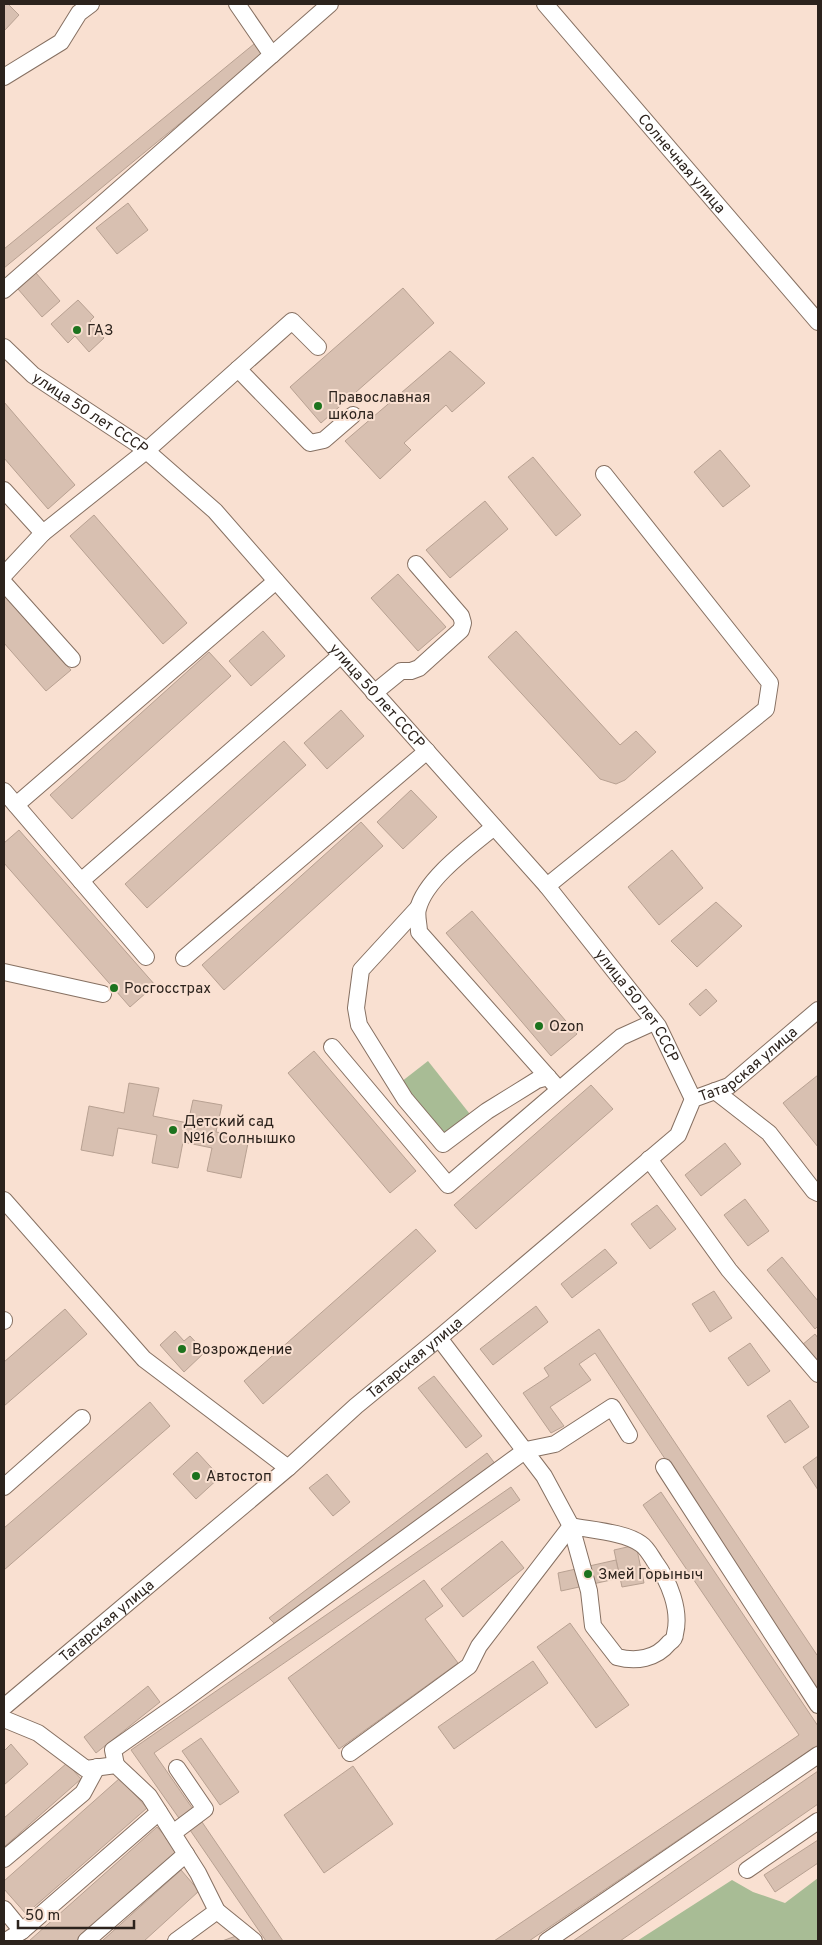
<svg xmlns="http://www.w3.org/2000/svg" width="822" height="1945" viewBox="0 0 822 1945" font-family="Overpass,sans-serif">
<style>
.green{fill:#a8bc95}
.building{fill:#d8c0b1;stroke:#b8a192}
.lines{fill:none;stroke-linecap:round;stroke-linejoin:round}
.minor-casing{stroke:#867062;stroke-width:18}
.minor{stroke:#fff;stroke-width:16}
.poi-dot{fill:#1c731e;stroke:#f9e0d1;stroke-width:2}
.labels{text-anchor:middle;stroke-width:4;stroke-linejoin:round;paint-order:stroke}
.street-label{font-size:15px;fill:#2c231d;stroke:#f9e0d1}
.poi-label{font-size:15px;fill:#2c231d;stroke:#f9e0d1;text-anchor:start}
</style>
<rect width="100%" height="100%" fill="#f9e0d1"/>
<g class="green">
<path d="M428,1061L473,1118L445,1139L401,1082Z"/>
<path d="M818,1878V1941H637L732,1880L753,1892L785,1903Z"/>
</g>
<g class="building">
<path d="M4,4H8L19,15L4,31Z"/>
<path d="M254,44L263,55L4,268V249Z"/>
<path d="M128,203L148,230L117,254L96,228Z"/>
<path d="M36,273L60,301L42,317L18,289Z"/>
<path d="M403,288L434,323L321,423L290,387Z"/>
<path d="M78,300L94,317L90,321L104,338L89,352L75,336L68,343L51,324Z"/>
<path d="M450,351L485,383L452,412L446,405L404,443L411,450L380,479L345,441Z"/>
<path d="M4,402L75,485L48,509L4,458Z"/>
<path d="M720,450L750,486L723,507L694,472Z"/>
<path d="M533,457L581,515L556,536L508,477Z"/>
<path d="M485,501L508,529L450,578L426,550Z"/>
<path d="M94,515L187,623L163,644L70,536Z"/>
<path d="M398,574L446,627L418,651L371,598Z"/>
<path d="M4,593L71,670L46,691L4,643Z"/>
<path d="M263,631L285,656L251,686L229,661Z"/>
<path d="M516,631L620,745L636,731L656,752L625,780L616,784L600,779L488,657Z"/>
<path d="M209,652L231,676L72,819L50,795Z"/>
<path d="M341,710L364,736L327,769L304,743Z"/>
<path d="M284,741L306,765L147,908L125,884Z"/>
<path d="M411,790L437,817L403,849L377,822Z"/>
<path d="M361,822L383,846L224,990L202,965Z"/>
<path d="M19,830L155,985L130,1007L4,863V843Z"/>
<path d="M672,850L703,888L659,925L628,887Z"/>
<path d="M716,902L742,926L697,967L671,941Z"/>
<path d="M472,911L577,1034L551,1056L446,933Z"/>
<path d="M706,989L717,1001L700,1016L689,1004Z"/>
<path d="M314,1051L416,1171L390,1193L288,1073Z"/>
<path d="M818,1075V1147L783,1103Z"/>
<path d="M129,1083L159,1088L153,1116L188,1123L193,1100L222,1105L216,1132L249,1138L241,1178L207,1171L212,1148L183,1142L178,1168L152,1163L157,1135L118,1128L113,1156L81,1150L89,1106L124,1113Z"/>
<path d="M591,1085L613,1109L476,1229L454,1205Z"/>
<path d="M725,1143L741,1164L701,1196L685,1175Z"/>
<path d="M745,1199L769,1231L748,1246L724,1215Z"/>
<path d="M657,1205L676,1229L650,1249L631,1224Z"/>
<path d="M416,1229L436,1251L263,1404L244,1381Z"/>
<path d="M605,1249L617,1263L572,1298L561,1284Z"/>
<path d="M782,1257L818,1301V1326L815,1329L767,1270Z"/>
<path d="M714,1291L732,1318L710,1332L692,1304Z"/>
<path d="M536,1306L548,1322L493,1365L480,1349Z"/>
<path d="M65,1309L87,1334L4,1406V1362Z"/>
<path d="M599,1329L817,1655L818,1653V1690L595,1353L579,1364L591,1380L550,1407L564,1426L551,1433L523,1393L549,1376L544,1368Z"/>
<path d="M175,1331L184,1341L190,1336L205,1352L184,1372L160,1345Z"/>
<path d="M815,1334L818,1338V1364L802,1345Z"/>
<path d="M750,1343L770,1371L748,1386L728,1358Z"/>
<path d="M434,1376L482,1436L466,1448L418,1388Z"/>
<path d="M790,1400L809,1427L785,1443L767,1416Z"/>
<path d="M150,1402L170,1426L4,1570V1528Z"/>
<path d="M197,1452L220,1477L196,1499L173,1474Z"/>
<path d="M487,1453L496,1465L280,1629L269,1618Z"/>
<path d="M818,1456V1490L803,1467Z"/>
<path d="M327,1474L350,1502L333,1516L309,1488Z"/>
<path d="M511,1487L520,1500L154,1753L195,1812L181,1821L131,1750Z"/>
<path d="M661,1492L818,1726V1745L529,1941H494L799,1735L643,1505Z"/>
<path d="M502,1541L524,1568L463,1617L441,1589Z"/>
<path d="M636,1545L644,1583L622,1587L614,1550Z"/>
<path d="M616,1560L620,1578L561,1591L558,1573Z"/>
<path d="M424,1580L443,1606L425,1619L458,1663L339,1749L288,1678Z"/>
<path d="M570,1623L629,1705L596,1728L537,1647Z"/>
<path d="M533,1661L548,1683L454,1749L438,1727Z"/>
<path d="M148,1686L160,1702L96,1753L84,1737Z"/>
<path d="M201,1738L239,1792L220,1805L182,1751Z"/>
<path d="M11,1744L28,1764L4,1785V1751Z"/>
<path d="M67,1763L81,1779L4,1847V1818Z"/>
<path d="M353,1766L393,1824L324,1873L284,1815Z"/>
<path d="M818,1771V1804L620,1941H573Z"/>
<path d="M120,1778L147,1808L26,1914L4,1889V1881Z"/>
<path d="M202,1822L283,1941H266L190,1830Z"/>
<path d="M157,1827L179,1851L79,1941H29Z"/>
<path d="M818,1840V1863L775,1892L764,1875Z"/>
<path d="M181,1870L199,1891L144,1941H102Z"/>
<path d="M236,1936L238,1941H222Z"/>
</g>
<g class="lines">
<g class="minor-casing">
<g id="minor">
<path d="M237,4L272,55"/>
<path id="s1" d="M545,4L818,322"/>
<path d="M4,77L61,42L79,13L91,4"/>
<path d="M4,290L330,4"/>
<path id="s2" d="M4,347L33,375L142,447L215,511L341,655L547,886L658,1026L693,1099"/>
<path d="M238,369L310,443L324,440L353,415"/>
<path d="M4,490L43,533L146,451L292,321L318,347"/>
<path d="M4,575L43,533"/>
<path d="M4,583L72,659"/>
<path d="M374,693L401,671H411L419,668L461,630L463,623L461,616L416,564"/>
<path d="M4,791L146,957"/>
<path d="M16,805L276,581"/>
<path d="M494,827C471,846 425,879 418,909C416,915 419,925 419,932L555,1085"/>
<path d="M81,881L341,655"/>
<path d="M547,886L766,709L770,683L604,474"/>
<path d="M417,909L361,970L356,1008L359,1025L405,1099L443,1144L487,1111L537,1080L548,1077"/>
<path d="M184,958L427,751"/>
<path d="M4,972L103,994"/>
<path d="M332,1047L448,1185L621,1037L654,1022"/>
<path d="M715,1091L769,1133L814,1191L818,1193"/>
<path d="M649,1159L729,1270L818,1374"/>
<path d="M4,1200L144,1359L288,1468"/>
<path d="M4,1321V1320"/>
<path d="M664,1467L818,1705"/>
<path d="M4,1487L82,1418"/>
<path d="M571,1526C590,1530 625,1532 641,1544C647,1548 651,1556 655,1562C669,1581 681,1610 675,1634C675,1638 672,1641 669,1643C656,1659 636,1662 617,1657L593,1626L589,1591Z"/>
<path id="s3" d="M4,1707L288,1468L356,1406L439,1338L678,1135L693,1099L729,1086L818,1010"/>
<path d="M4,1719L38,1733L86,1769L116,1765L149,1796L198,1873L217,1911L254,1941"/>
<path d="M350,1753L469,1666L479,1646L571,1526L544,1476L439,1338"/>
<path d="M116,1765L113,1750L181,1702L526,1450L555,1444L612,1407L629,1435"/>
<path d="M173,1833L205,1809L177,1768"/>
<path d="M4,1859L83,1793L97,1767"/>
<path d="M747,1870L818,1821"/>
<path d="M4,1909L22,1931L159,1812"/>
<path d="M6,1941L22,1931"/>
<path d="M86,1941L186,1854"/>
<path d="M176,1941L217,1911"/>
<path d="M547,1941L818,1755"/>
</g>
</g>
<use href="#minor" class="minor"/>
</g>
<g class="poi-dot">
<circle cx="77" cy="330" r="5"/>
<circle cx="318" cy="406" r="5"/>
<circle cx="114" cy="988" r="5"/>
<circle cx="539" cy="1026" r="5"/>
<circle cx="173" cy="1130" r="5"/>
<circle cx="182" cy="1349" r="5"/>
<circle cx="196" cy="1476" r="5"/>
<circle cx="588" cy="1574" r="5"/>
</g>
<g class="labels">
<g class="street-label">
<text dy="5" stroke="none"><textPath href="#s1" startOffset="210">Солнечная улица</textPath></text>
<text dy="5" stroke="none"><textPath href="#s2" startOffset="109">улица 50 лет СССР</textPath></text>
<text dy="5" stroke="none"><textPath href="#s2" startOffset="514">улица 50 лет СССР</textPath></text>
<text dy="5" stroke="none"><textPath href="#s2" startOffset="919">улица 50 лет СССР</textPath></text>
<text dy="5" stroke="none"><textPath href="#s3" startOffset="989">Татарская улица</textPath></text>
<text dy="5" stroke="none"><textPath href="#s3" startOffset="539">Татарская улица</textPath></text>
<text dy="5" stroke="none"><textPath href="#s3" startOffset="134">Татарская улица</textPath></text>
</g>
<g class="poi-label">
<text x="87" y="335">ГАЗ</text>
<text x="328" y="402">Православная<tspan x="328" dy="17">школа</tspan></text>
<text x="124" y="993">Росгосстрах</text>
<text x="549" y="1031">Ozon</text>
<text x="183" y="1126">Детский сад<tspan x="183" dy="17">№16 Солнышко</tspan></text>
<text x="192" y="1354">Возрождение</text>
<text x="206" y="1481">Автостоп</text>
<text x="598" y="1579">Змей Горыныч</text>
</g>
</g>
<rect width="822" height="1945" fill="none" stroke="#2c231d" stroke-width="10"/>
<path d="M18 1920v8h116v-8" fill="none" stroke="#2c231d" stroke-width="2.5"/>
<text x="25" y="1920" font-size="15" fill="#2c231d" stroke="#f9e0d1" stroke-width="4" paint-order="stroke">50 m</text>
</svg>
